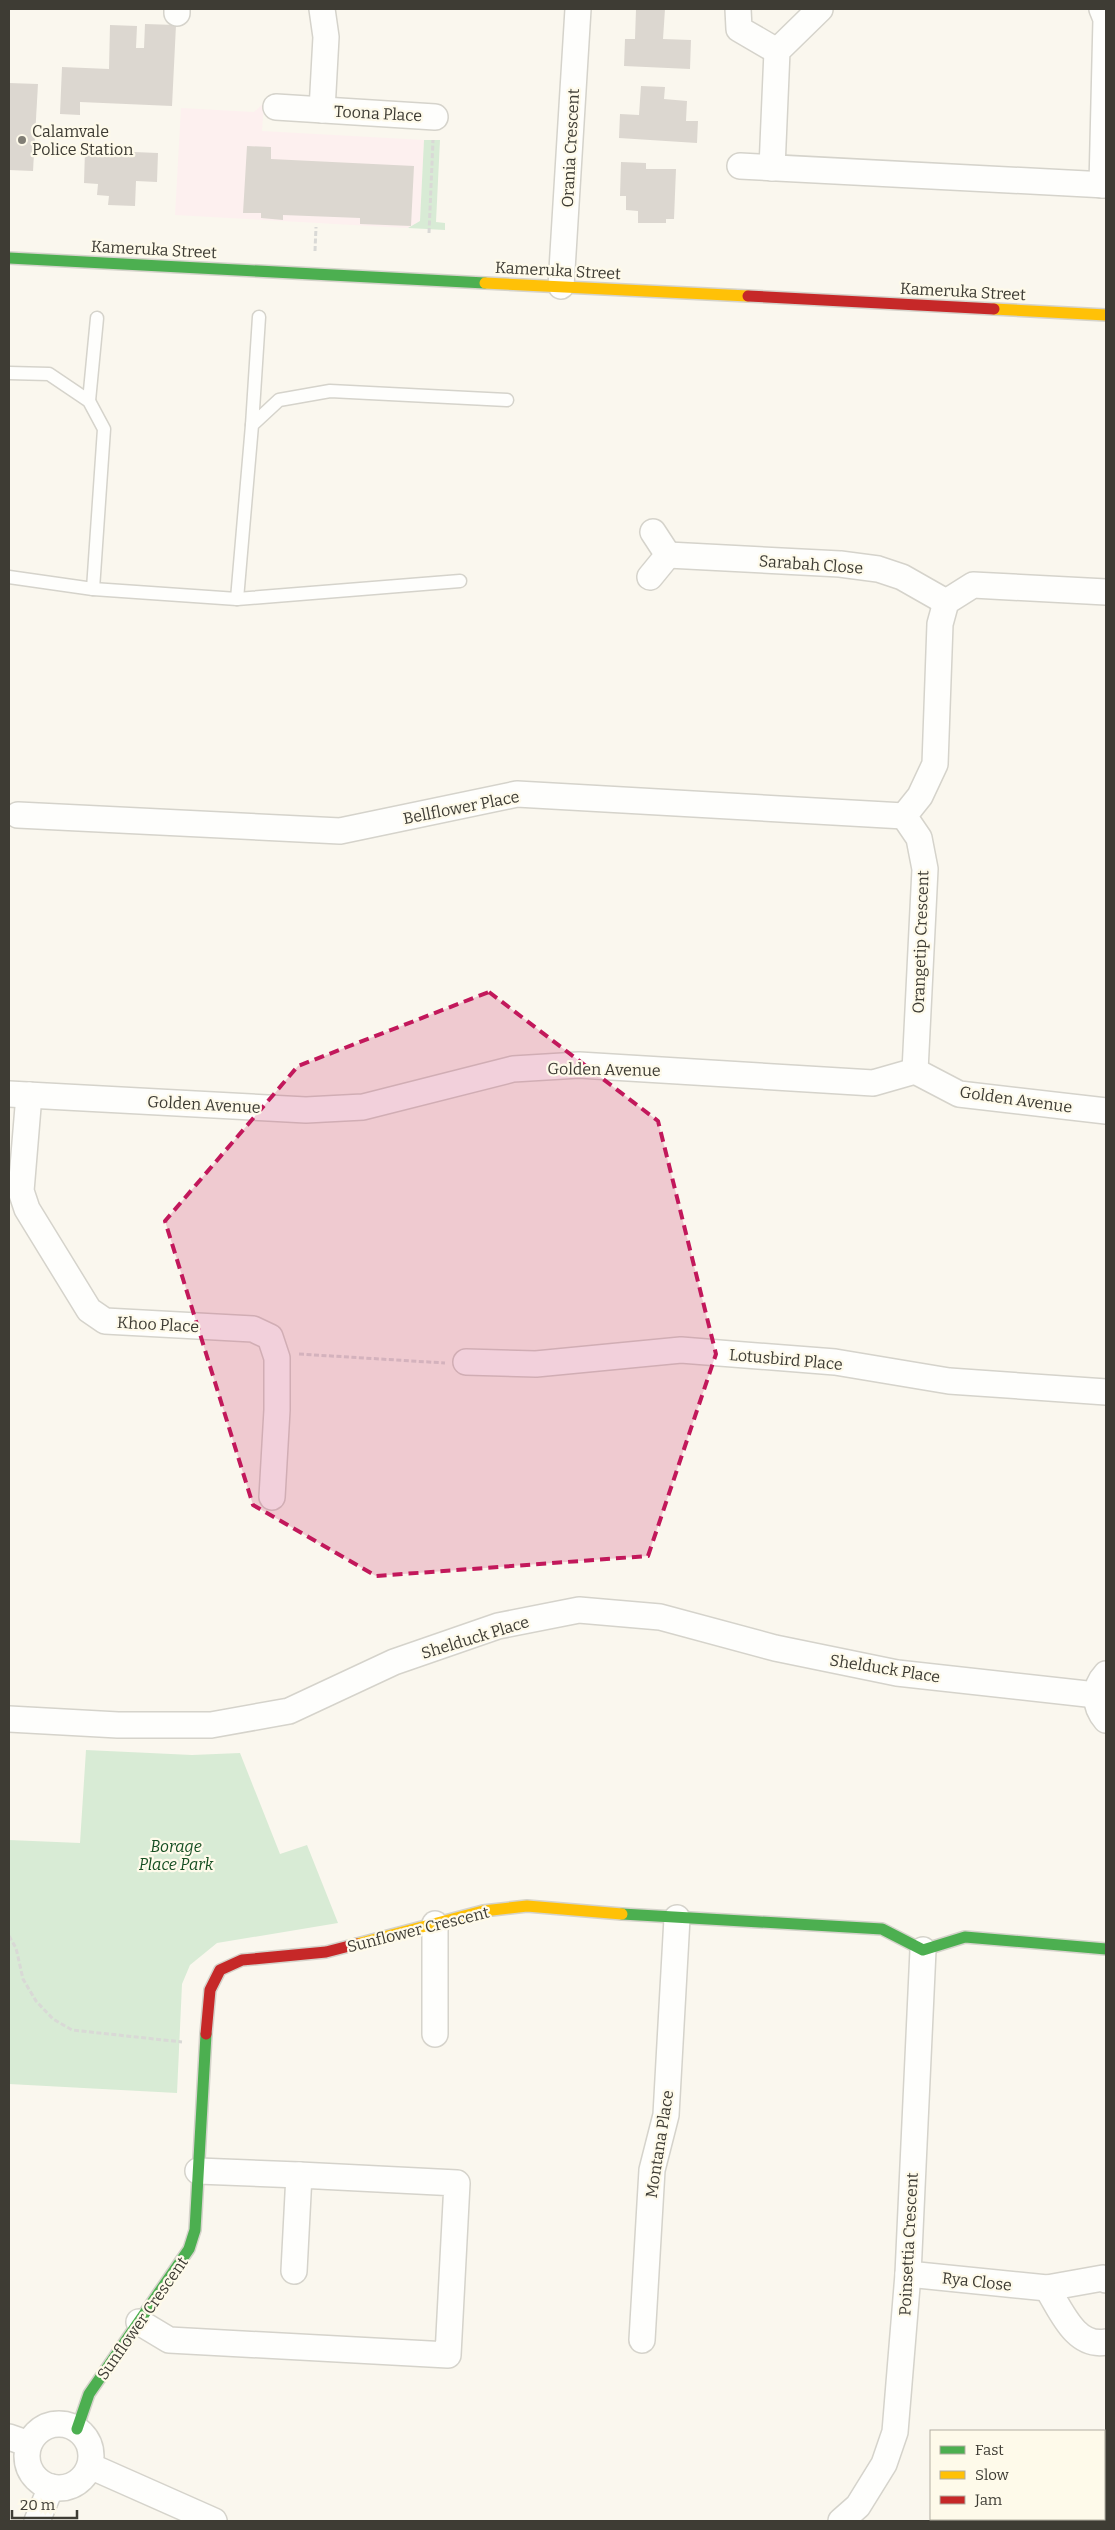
<svg xmlns="http://www.w3.org/2000/svg" width="1115" height="2530" viewBox="0 0 1115 2530" font-family="Bitter,serif">
<style>
.education{fill:#fdf0ef}
.green{fill:#d8ebd5}
.building{fill:#dcd7d0}
.lines{fill:none;stroke-linecap:round;stroke-linejoin:round}
.lane-casing{stroke:#d5d3cb;stroke-width:15}
.street-casing{stroke:#d5d3cb;stroke-width:28}
.fast-casing{stroke:#d5d3cb;stroke-width:14}
.slow-casing{stroke:#d5d3cb;stroke-width:14}
.jam-casing{stroke:#d5d3cb;stroke-width:14}
.path{stroke:#d9d9d6;stroke-width:3;stroke-dasharray:5 2.5;stroke-linecap:butt}
.lane{stroke:#fefefc;stroke-width:12}
.street{stroke:#fefefc;stroke-width:25}
.fast{stroke:#4caf50;stroke-width:11}
.slow{stroke:#ffc107;stroke-width:11}
.jam{stroke:#c62828;stroke-width:11}
.marked{fill:#c2185b;fill-opacity:0.2;stroke:#c2185b;stroke-width:4;stroke-dasharray:10 6;stroke-linejoin:round}
.poi-dot{fill:#807d75;stroke:#fefaea;stroke-width:2}
.labels{text-anchor:middle;stroke-width:4.5;stroke-linejoin:round;paint-order:stroke}
.street-label{font-size:16px;fill:#3e3c34;stroke:#fefaea}
.poi-label{font-size:16px;fill:#3e3c34;stroke:#fefaea;text-anchor:start}
.park-label{font-size:16px;font-style:italic;fill:#154e22;stroke:#fefaea}
</style>
<rect width="100%" height="100%" fill="#faf7ee"/>
<path class="education" d="M264,103L262,131L424,140L420,221L408,228L175,215L181,108L254,112Z"/>
<g class="green">
<path d="M424,140H440L436,222L445,223V230L408,228L420,221Z"/>
<path d="M86,1750L192,1755L240,1753L280,1854L307,1845L338,1923L217,1943L190,1965L182,1984L177,2093L9,2084V1840L80,1843Z"/>
</g>
<g class="building">
<path d="M636,9H665L663,39L691,40L690,69L624,66L625,39H635Z"/>
<path d="M145,24L176,25L172,106L80,102V115L60,114L62,67L109,69L110,25L137,26L136,48H144Z"/>
<path d="M9,83L38,84L33,171L9,170Z"/>
<path d="M641,86L665,87L664,99L687,101L686,121H698L697,143L619,138L620,114L639,115Z"/>
<path d="M247,146L271,147V159L414,166L411,226L360,224V218L283,215V220L261,218V213H243Z"/>
<path d="M85,150L158,153L157,182L136,181L135,206L108,205L109,196L97,195L98,184L84,183Z"/>
<path d="M621,162L646,163V169H676L674,219H666V223H638V211L626,210V196H620Z"/>
</g>
<g class="lines">
<g class="lane-casing">
<g id="lane">
<path d="M9,373L49,374L89,401L104,429L93,589"/>
<path d="M89,401L97,318"/>
<path d="M252,425L259,317"/>
<path d="M9,577L93,589L237,599L460,581"/>
<path d="M237,599L252,425L279,400L330,391L507,400"/>
</g>
</g>
<g class="street-casing">
<g id="street">
<path d="M738,9L739,29L777,51"/>
<path d="M177,13V9"/>
<path d="M276,107L435,117"/>
<path d="M322,110L326,37L322,9"/>
<path d="M740,166L1106,185"/>
<path d="M772,168L777,51L820,9"/>
<path d="M1102,185L1106,19L1102,9"/>
<path d="M561,286L578,9"/>
<path d="M668,555L840,564L878,569L902,577L946,602"/>
<path d="M650,577L668,555L653,532"/>
<path d="M18,815L340,831L517,794L904,816"/>
<path d="M915,1071L925,869L919,838L904,816L920,796L935,764L940,624L946,602L973,585L1106,592"/>
<path d="M9,1094L306,1110L363,1107L513,1069L579,1065L873,1083L915,1071L959,1094L1106,1111"/>
<path d="M29,1095L21,1191L27,1209L89,1310L105,1321L253,1329L270,1337L277,1358V1410L272,1497"/>
<path d="M466,1362L536,1364L681,1350L835,1362L949,1381L1106,1392"/>
<path d="M1106,1674C1093,1688 1094,1706 1106,1720"/>
<path d="M9,1719L118,1725H211L289,1711L394,1662L498,1626L579,1610L660,1617L775,1648L897,1673L1096,1695"/>
<path d="M435,2034V1924"/>
<path d="M198,2171L299,2175"/>
<path d="M908,2274L1047,2288L1103,2278L1106,2280"/>
<path d="M1047,2288C1061,2310 1075,2348 1106,2342"/>
<path d="M139,2322L169,2340L448,2355L457,2183L299,2175L294,2271"/>
<path d="M642,2340L652,2170L666,2115L677,1918"/>
<circle cx="59" cy="2456" r="32"/>
<path d="M9,2437L29,2444"/>
<path d="M90,2466L214,2521"/>
<path d="M37,2521L51,2487"/>
<path d="M841,2521L858,2506L884,2464L895,2432L908,2274L923,1950"/>
</g>
</g>
<g class="fast-casing">
<g id="fast">
<path d="M9,258L485,283"/>
<path d="M622,1914L882,1929L923,1950L965,1937L1106,1949"/>
<path d="M77,2429L89,2394L189,2249L195,2230L206,2034"/>
</g>
</g>
<g class="slow-casing">
<g id="slow">
<path d="M485,283L748,296"/>
<path d="M994,309L1106,315"/>
<path d="M357,1944L483,1911L527,1906L622,1914"/>
</g>
</g>
<g class="jam-casing">
<g id="jam">
<path d="M748,296L994,309"/>
<path d="M206,2034L210,1990L220,1970L242,1960L326,1952L357,1944"/>
</g>
</g>
<g class="path">
<path d="M429,233L433,140"/>
<path d="M315,251L316,227"/>
<path d="M299,1354L445,1363"/>
<path d="M9,1936L16,1948L23,1979L36,2001L53,2019L72,2030L182,2042"/>
</g>
<use href="#lane" class="lane"/>
<use href="#street" class="street"/>
<use href="#fast" class="fast"/>
<use href="#slow" class="slow"/>
<use href="#jam" class="jam"/>
</g>
<path class="marked" d="M489,992L658,1121L716,1354L648,1556L376,1576L253,1505L165,1221L298,1066Z"/>
<circle class="poi-dot" cx="22" cy="140" r="5"/>
<g class="labels">
<g class="street-label">
<text transform="translate(378 113) rotate(3)" y="6">Toona Place</text>
<text transform="translate(570 148) rotate(-87)" y="6">Orania Crescent</text>
<text transform="translate(154 249) rotate(3)" y="6">Kameruka Street</text>
<text transform="translate(558 270) rotate(3)" y="6">Kameruka Street</text>
<text transform="translate(963 291) rotate(3)" y="6">Kameruka Street</text>
<text transform="translate(811 564) rotate(4)" y="6">Sarabah Close</text>
<text transform="translate(461 807) rotate(-11)" y="6">Bellflower Place</text>
<text transform="translate(920 942) rotate(-88)" y="6">Orangetip Crescent</text>
<text transform="translate(604 1069) rotate(1)" y="6">Golden Avenue</text>
<text transform="translate(1016 1099) rotate(8)" y="6">Golden Avenue</text>
<text transform="translate(204 1104) rotate(3)" y="6">Golden Avenue</text>
<text transform="translate(158 1324) rotate(3)" y="6">Khoo Place</text>
<text transform="translate(786 1359) rotate(5)" y="6">Lotusbird Place</text>
<text transform="translate(475 1637) rotate(-17)" y="6">Shelduck Place</text>
<text transform="translate(885 1668) rotate(9)" y="6">Shelduck Place</text>
<text transform="translate(418 1929) rotate(-14)" y="6">Sunflower Crescent</text>
<text transform="translate(659 2144) rotate(-81)" y="6">Montana Place</text>
<text transform="translate(908 2244) rotate(-87)" y="6">Poinsettia Crescent</text>
<text transform="translate(977 2281) rotate(6)" y="6">Rya Close</text>
<text transform="translate(142 2318) rotate(-55)" y="6">Sunflower Crescent</text>
</g>
<g class="poi-label">
<text x="32" y="137">Calamvale<tspan x="32" dy="18">Police Station</tspan></text>
</g>
<g class="park-label">
<text x="176" y="1852">Borage<tspan x="176" dy="18">Place Park</tspan></text>
</g>
</g>
<rect width="1115" height="2530" fill="none" stroke="#3e3c34" stroke-width="20"/>
<rect x="930" y="2430" width="175" height="90" fill="#fefaea" stroke="#b1aea1"/>
<rect x="940" y="2446" width="25" height="8" fill="#4caf50" stroke="#b1aea1"/>
<text x="975" y="2455" font-size="15" fill="#3e3c34">Fast</text>
<rect x="940" y="2471" width="25" height="8" fill="#ffc107" stroke="#b1aea1"/>
<text x="975" y="2480" font-size="15" fill="#3e3c34">Slow</text>
<rect x="940" y="2496" width="25" height="8" fill="#c62828" stroke="#b1aea1"/>
<text x="975" y="2505" font-size="15" fill="#3e3c34">Jam</text>
<path d="M12 2510v8h65v-8" fill="none" stroke="#3e3c34" stroke-width="2.5"/>
<text x="20" y="2510" font-size="15" fill="#3e3c34" stroke="#fefaea" stroke-width="4" paint-order="stroke">20 m</text>
</svg>
